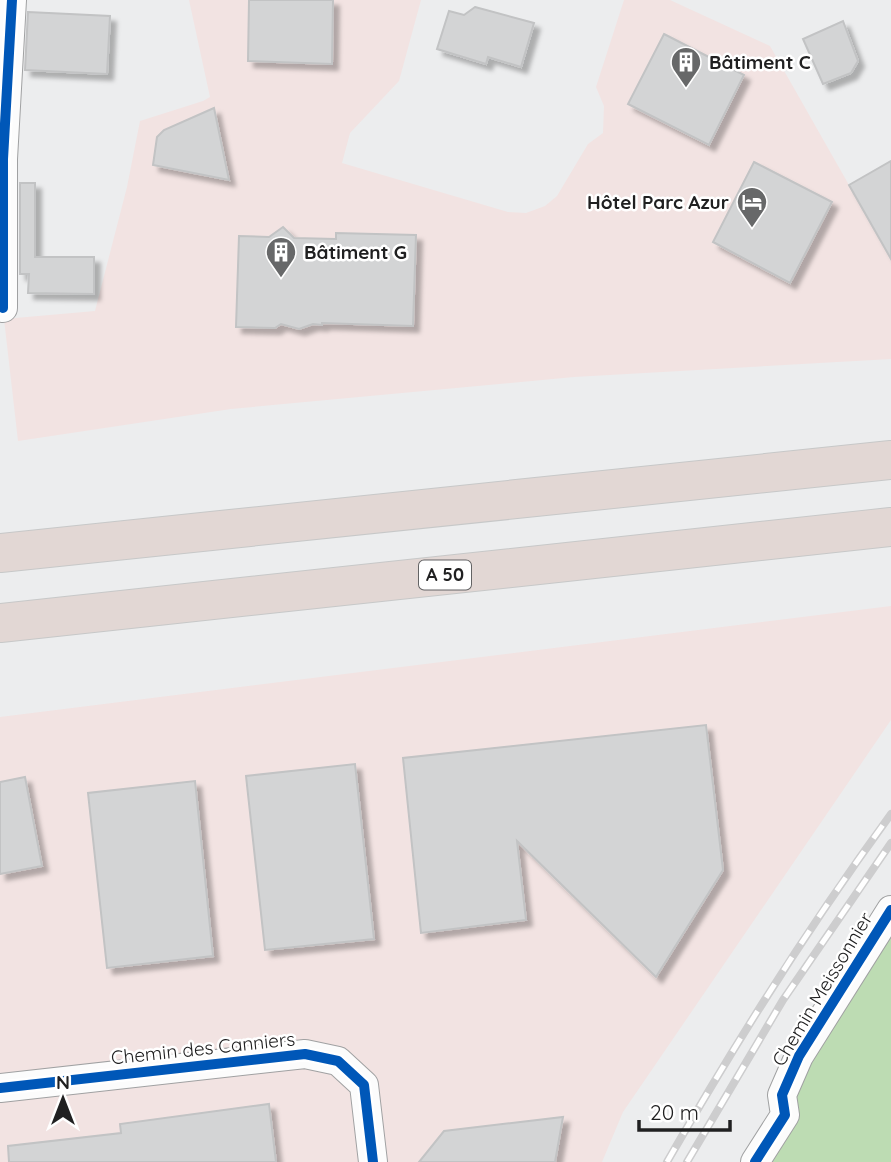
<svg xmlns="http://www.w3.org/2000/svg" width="891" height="1162" viewBox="0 0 891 1162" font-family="Quicksand,sans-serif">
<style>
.commercial{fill:#f2e3e2}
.forest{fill:#bddcb3}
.building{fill:#d3d4d5;stroke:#c2c3c4;stroke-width:2;filter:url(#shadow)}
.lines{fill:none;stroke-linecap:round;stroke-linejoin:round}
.street-casing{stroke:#a0a1a2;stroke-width:30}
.highway-casing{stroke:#c7c8c8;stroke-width:40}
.street{stroke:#fcfcfc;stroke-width:28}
.highway{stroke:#e2d7d4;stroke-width:38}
.rail-casing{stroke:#cdcdce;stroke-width:8}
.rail{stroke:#fff;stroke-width:5;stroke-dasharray:16;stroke-linecap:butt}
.cycleway-casing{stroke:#fff;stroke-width:15}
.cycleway{stroke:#0057b8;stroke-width:10}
.labels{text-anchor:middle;stroke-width:5;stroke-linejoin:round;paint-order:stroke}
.shield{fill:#fff;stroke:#636364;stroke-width:2}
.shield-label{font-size:18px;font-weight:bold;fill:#202021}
.poi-label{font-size:19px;font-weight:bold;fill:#202021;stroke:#fff;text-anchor:start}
.street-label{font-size:19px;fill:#202021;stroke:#fff}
</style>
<defs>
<filter id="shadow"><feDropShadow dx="6" dy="6" stdDeviation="2" flood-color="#0004"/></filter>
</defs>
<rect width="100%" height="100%" fill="#ecedee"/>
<g class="commercial">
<path d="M189,0H421L399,81L350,133L342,163L508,212L526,213L545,206L557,196L588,144L603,133L604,106L596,87L624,0H670L770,46L891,259V359L574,377L231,409L18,441L4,319L95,311L127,187L140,121L203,101L210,97Z"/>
<path d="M891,606V720L623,1112L602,1162H0V717Z"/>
</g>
<path class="forest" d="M891,920V1162H768L789,1085Z"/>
<g class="building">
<path d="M249,0H333L332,64L248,61Z"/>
<path d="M475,7L534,23L521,67L488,57L486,64L437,49L449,11L464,15Z"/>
<path d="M28,12L110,16L107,74L25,70Z"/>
<path d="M843,21L858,61L851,73L823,84L803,39Z"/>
<path d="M664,34L744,75L709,145L628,104Z"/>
<path d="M214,108L229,180L153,165L157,137L164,130Z"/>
<path d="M891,161V259L849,185Z"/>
<path d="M754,162L832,202L790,283L713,242Z"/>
<path d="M20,183H35V257H94V294L28,293L29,274H20Z"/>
<path d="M283,227L294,238L336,239V233L416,235L413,326L322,323V325L313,324L299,329L281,324L275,328L236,327L239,236L269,237Z"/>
<path d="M706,725L723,870L656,977L517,841L526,920L421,933L403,758Z"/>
<path d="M355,764L374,939L265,950L246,776Z"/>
<path d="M25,777L42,866L0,874V782Z"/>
<path d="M195,781L213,956L107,968L88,793Z"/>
<path d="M269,1104L276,1162H9L8,1146L121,1133L120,1124Z"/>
<path d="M563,1117L555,1162H419L444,1131Z"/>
</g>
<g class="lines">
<g class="street-casing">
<g id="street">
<path d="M3,308V159L12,0"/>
<path d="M0,1088L305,1054L338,1061L364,1085L373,1162"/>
<path d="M755,1162L785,1115L782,1095L799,1056L891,910"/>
</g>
</g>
<g class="highway-casing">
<g id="highway">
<path d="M0,553L891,460"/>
<path d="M0,623L891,527"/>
</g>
</g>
<use href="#street" class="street"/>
<use href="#highway" class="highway"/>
<g class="rail-casing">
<g id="rail">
<path d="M667,1162C736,1042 809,926 891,814"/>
<path d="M687,1162L783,1000L891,843"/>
</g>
</g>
<use href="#rail" class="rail"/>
<g class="cycleway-casing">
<g id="cycleway">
<path d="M3,308V159L12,0"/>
<path d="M0,1088L305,1054L338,1061L364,1085L373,1162"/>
<path d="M755,1162L785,1115L782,1095L799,1056L891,910"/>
</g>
</g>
<use href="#cycleway" class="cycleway"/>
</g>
<defs>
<g id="building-pin" transform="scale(1.575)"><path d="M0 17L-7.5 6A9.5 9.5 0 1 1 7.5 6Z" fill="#676869" stroke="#fff"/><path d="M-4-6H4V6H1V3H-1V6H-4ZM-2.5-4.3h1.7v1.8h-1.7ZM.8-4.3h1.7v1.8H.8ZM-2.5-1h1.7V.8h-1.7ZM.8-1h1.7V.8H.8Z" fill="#fff"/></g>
<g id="hotel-pin" transform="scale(1.575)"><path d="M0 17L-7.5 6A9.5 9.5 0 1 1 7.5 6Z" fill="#676869" stroke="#fff"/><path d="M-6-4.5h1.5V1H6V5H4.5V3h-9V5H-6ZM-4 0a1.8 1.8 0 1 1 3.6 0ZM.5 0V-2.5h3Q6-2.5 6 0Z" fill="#fff"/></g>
</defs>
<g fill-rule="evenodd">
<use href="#building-pin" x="686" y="62"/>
<use href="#hotel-pin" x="752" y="202"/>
<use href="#building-pin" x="281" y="252"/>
</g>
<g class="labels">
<rect class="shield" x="419" y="560.5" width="52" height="29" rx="5"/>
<g class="shield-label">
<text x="445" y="581">A 50</text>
</g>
<g class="poi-label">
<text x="709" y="69">Bâtiment C</text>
<text x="729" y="209" text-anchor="end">Hôtel Parc Azur</text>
<text x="304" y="259">Bâtiment G</text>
</g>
<g class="street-label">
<text transform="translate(822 989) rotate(-59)" y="7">Chemin Meissonnier</text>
<text transform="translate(203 1048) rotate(-6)" y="7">Chemin des Canniers</text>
</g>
</g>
<g transform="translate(63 1099)" stroke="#ffffff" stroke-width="5" paint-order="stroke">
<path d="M0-5L12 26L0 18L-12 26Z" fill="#202021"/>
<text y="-10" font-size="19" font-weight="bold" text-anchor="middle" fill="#202021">N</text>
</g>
<path d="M639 1120v10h91v-10" fill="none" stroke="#202021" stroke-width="3.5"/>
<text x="650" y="1120" font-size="21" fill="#202021" stroke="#ffffff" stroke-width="5" paint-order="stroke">20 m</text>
</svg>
